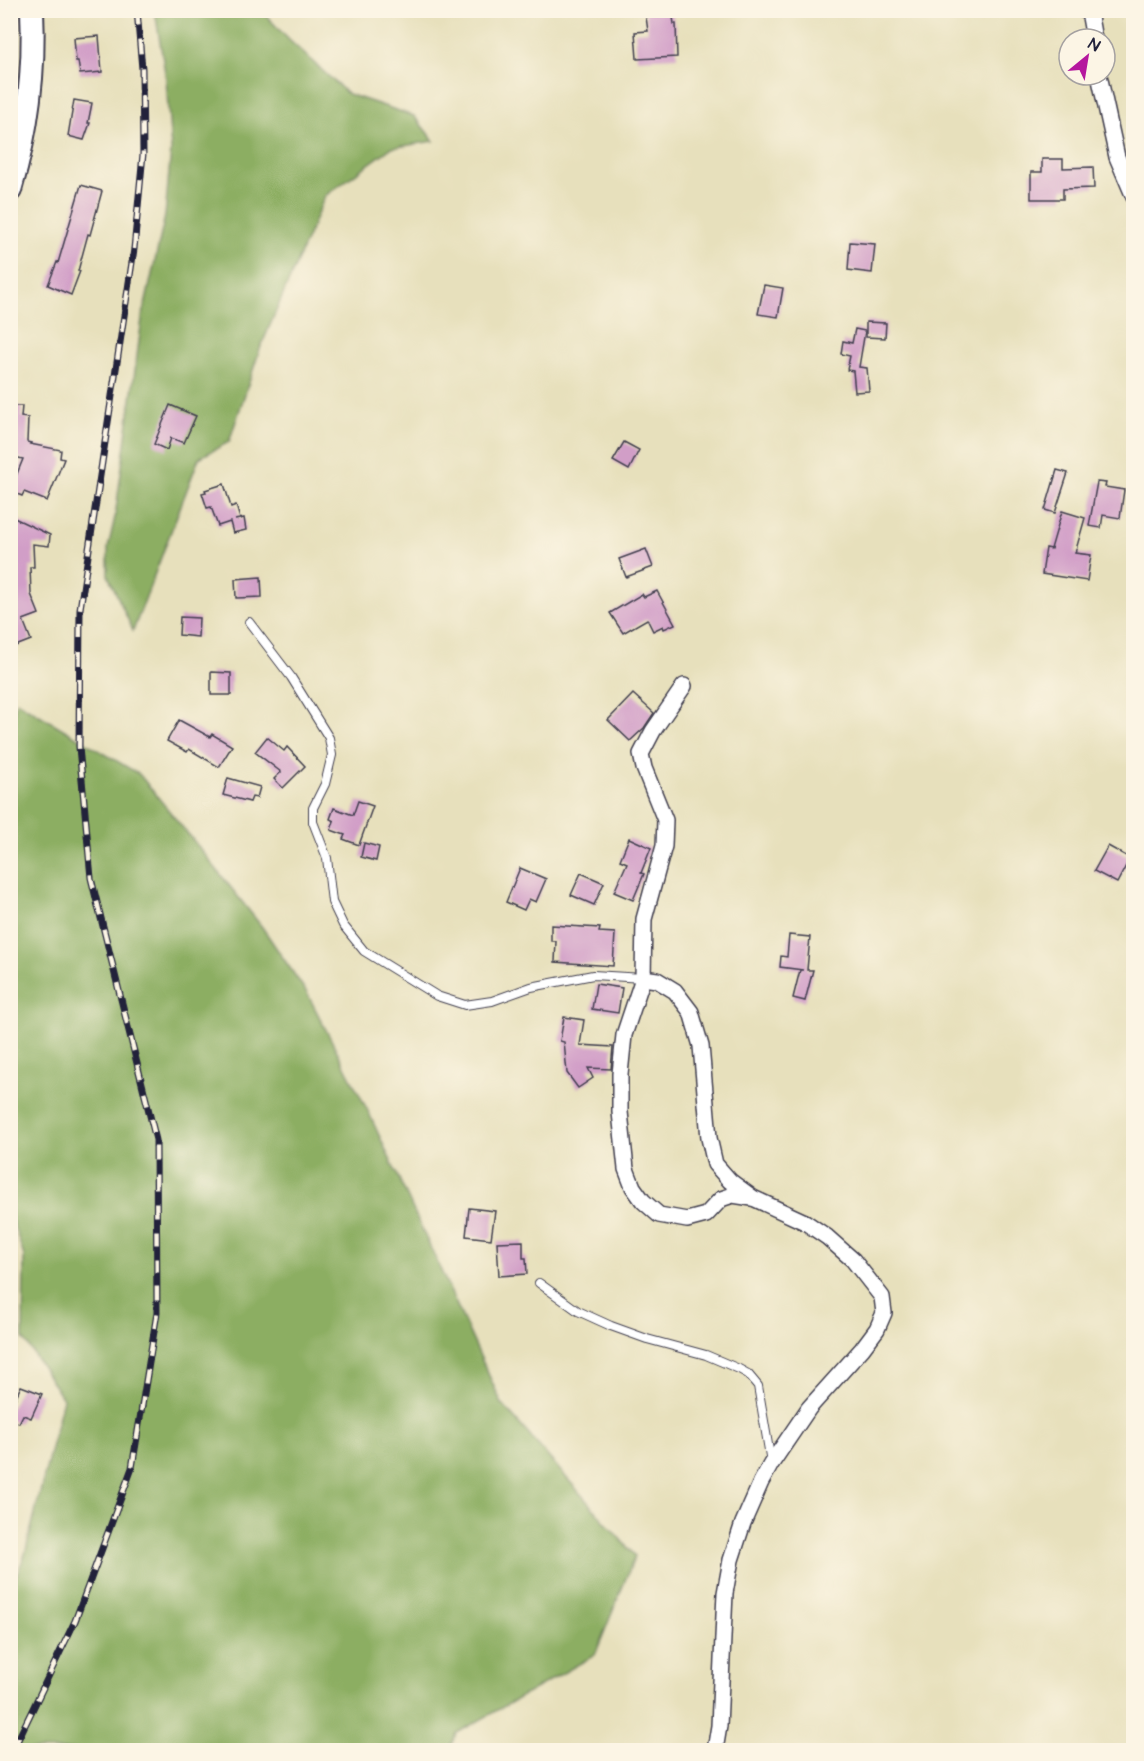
<svg xmlns="http://www.w3.org/2000/svg" width="1144" height="1761" viewBox="0 0 1144 1761" font-family="'Architects Daughter',sans-serif">
<style>
.forest{fill:#8cae62;stroke:#57684e;stroke-width:1.5}
.building{fill:#d19ec7}
.lines{fill:none;stroke-linecap:round;stroke-linejoin:round}
.lane-casing{stroke:#403e4e;stroke-width:10}
.street-casing{stroke:#403e4e;stroke-width:18}
.primary-casing{stroke:#403e4e;stroke-width:26}
.lane{stroke:#fff;stroke-width:8}
.street{stroke:#fff;stroke-width:15}
.primary{stroke:#fff;stroke-width:22}
.rail-casing{stroke:#22223b;stroke-width:7}
.rail{stroke:#fcf5e5;stroke-width:4.5;stroke-dasharray:14;stroke-linecap:butt}
</style>
<rect width="100%" height="100%" fill="#fcf5e5"/>
<filter id="ink" filterUnits="userSpaceOnUse"><feTurbulence type="fractalNoise" baseFrequency=".0167" numOctaves="2"/><feDisplacementMap in="SourceGraphic" scale="12" xChannelSelector="R" yChannelSelector="G"/><feConvolveMatrix kernelMatrix="1 2 1 2 8 2 1 2 1" color-interpolation-filters="sRGB"/></filter>
<filter id="wash" filterUnits="userSpaceOnUse"><feTurbulence type="fractalNoise" baseFrequency=".008" numOctaves="4" result="noise"/><feDisplacementMap in="SourceGraphic" scale="24" xChannelSelector="R" yChannelSelector="G"/><feGaussianBlur stdDeviation="1.35" result="paint"/><feColorMatrix in="noise" values="0 0 0 0 0 0 0 0 0 0 0 0 0 0 0 0 0 1.4 0 .05"/><feComposite in="paint" operator="in"/></filter>
<g filter="url(#wash)">
<rect width="100%" height="100%" fill="#e7e0bc"/>
<g class="forest">
<path d="M155,11H262L289,40L348,94L414,116L434,141L391,148L325,196L260,349L229,442L199,458L133,631L108,575V548L115,517L142,319L165,216L171,150L166,79Z"/>
<path d="M16,701L139,774L206,856L262,927L307,993L368,1111L502,1404L635,1556L595,1655L457,1733L450,1750H11V1589L25,1554L63,1399L23,1338L24,1256L11,1217L10,744Z"/>
</g>
<g id="blocks">
<g class="building">
<path d="M645,10H672L674,24H676L677,57L637,59L635,32L648,31Z"/>
<path d="M99,36L102,72L80,74L78,61H76L74,38Z"/>
<path d="M74,100L92,103L88,123H90L84,140L68,136Z"/>
<path d="M1042,159H1063V168L1093,167L1094,188L1063,189V199H1031V172H1042Z"/>
<path d="M81,185L102,191L90,235L88,234L78,271H80L71,295L48,285L57,262L58,263Z"/>
<path d="M850,242L875,244L872,273L848,270Z"/>
<path d="M764,285L783,288L778,317L758,314Z"/>
<path d="M866,322L886,323L885,338L866,337Z"/>
<path d="M855,329L865,331L859,367L867,368L869,391L855,392L853,371L847,370L850,356L841,354L843,341L852,343Z"/>
<path d="M170,405L196,416L184,443L171,438L167,450L154,444Z"/>
<path d="M10,406H22L21,417L28,418L27,442L31,443L30,444L61,450L60,458L64,459L47,501L24,492L22,496L10,491L23,459L10,456Z"/>
<path d="M624,442L639,450L629,470L613,461Z"/>
<path d="M1057,470L1068,473L1055,513L1045,510Z"/>
<path d="M1097,482L1106,483L1105,487L1124,490L1120,518L1103,515L1101,528L1089,526Z"/>
<path d="M224,484L231,507L236,505L240,519L235,520L244,518L246,530L233,533L230,522L218,526L211,507L207,508L202,493L206,492L205,490Z"/>
<path d="M1062,511L1085,518L1075,553L1091,555L1087,581L1042,574L1046,548L1051,549Z"/>
<path d="M10,516L50,535L49,546L33,544L34,567H30L31,594L39,614L23,620L31,640L13,647L10,641V565H13V540L10,539Z"/>
<path d="M646,549L653,567L626,577L619,559Z"/>
<path d="M261,577L262,597L236,598L235,579Z"/>
<path d="M657,591L675,624L664,629L663,626L653,631L647,619L623,633L610,613L642,594L644,597Z"/>
<path d="M180,617L199,618L198,637L179,635Z"/>
<path d="M211,672L231,673V695H211Z"/>
<path d="M633,694L654,713L644,728L630,741L608,720Z"/>
<path d="M179,720L210,737L212,734L232,746L219,767L189,749L187,752L167,741Z"/>
<path d="M267,737L284,751L287,747L305,766L283,788L274,779L281,772L255,752Z"/>
<path d="M228,778L260,787L257,798L252,797L250,802L223,795Z"/>
<path d="M358,801L373,806L359,845L343,839L345,835L331,830L334,821L330,819L334,808L353,815Z"/>
<path d="M629,838L651,848L641,873L644,874L633,900L614,892L627,863L620,860Z"/>
<path d="M364,843L379,847L376,861L361,857Z"/>
<path d="M1108,846L1130,858L1117,883L1094,871Z"/>
<path d="M520,868L546,879L536,902L529,899L524,910L506,902Z"/>
<path d="M581,873L604,883L594,905L571,895Z"/>
<path d="M551,925L600,928L599,932L615,933L613,966L555,962L556,941H551Z"/>
<path d="M789,935L810,937L807,970H813L805,1001L793,998L800,970H803L780,967L781,956L787,957Z"/>
<path d="M596,984L622,988L618,1013L592,1009Z"/>
<path d="M564,1017L584,1020L580,1045L613,1047L611,1069L588,1068L593,1078L578,1088L567,1073L564,1042L560,1041Z"/>
<path d="M469,1208L495,1211L491,1239L466,1236Z"/>
<path d="M523,1241V1258H526L527,1274L499,1276L497,1242Z"/>
<path d="M21,1386L42,1394L31,1418L23,1415L19,1423L10,1420V1410Z"/>
</g>
</g>
</g>
<g filter="url(#ink)">
<use href="#blocks" fill-opacity="0" stroke="#403e4e" stroke-width="1.5"/>
<g class="lines">
<g class="lane-casing">
<g id="lane">
<path d="M249,622L291,677L329,738L332,755L325,784L313,808V822L327,858L332,902L343,925L364,951L437,996L465,1005L492,1001L531,987L593,975L643,978"/>
<path d="M539,1283L578,1311L611,1326L647,1339L706,1355L739,1369L748,1374L758,1386L771,1462"/>
</g>
</g>
<g class="street-casing">
<g id="street">
<path d="M1086,10L1090,17L1094,39"/>
<path d="M1099,75L1117,157L1134,197"/>
<path d="M684,686L653,731L641,754L644,768L665,820L664,846L644,919L643,978L624,1035L620,1074V1112L626,1169L633,1187L643,1201L659,1215L687,1220L706,1215L721,1199L733,1195L752,1198"/>
<path d="M643,978L657,980L675,991L691,1012L701,1046L709,1138L715,1164L730,1181L753,1198L805,1222L827,1237L853,1260L882,1297L884,1313L877,1329L862,1349L809,1408L771,1464L761,1482L743,1523L731,1560L725,1593L719,1726L715,1750"/>
</g>
</g>
<g class="primary-casing">
<path id="primary" d="M10,190C27,133 35,70 32,10"/>
</g>
<use href="#lane" class="lane"/>
<use href="#street" class="street"/>
<use href="#primary" class="primary"/>
<g class="rail-casing">
<path id="rail" d="M13,1750L75,1621L132,1468L157,1313L156,1140L91,878L79,747L80,609L134,249L143,154L142,69L137,10"/>
</g>
<use href="#rail" class="rail"/>
</g>
</g>
<rect width="1144" height="1761" fill="none" stroke="#fcf5e5" stroke-width="36"/>
<g transform="translate(1087 57) rotate(30)"><circle r="28" fill="#fcf5e5" stroke="#a5a1a1" stroke-width="1.5"/>
<path d="M0-4.5L10 22L0 15L-10 22Z" fill="#b5179e"/>
<text y="-9" font-size="16" font-weight="bold" text-anchor="middle" fill="#22223b">N</text>
</g>
</svg>
